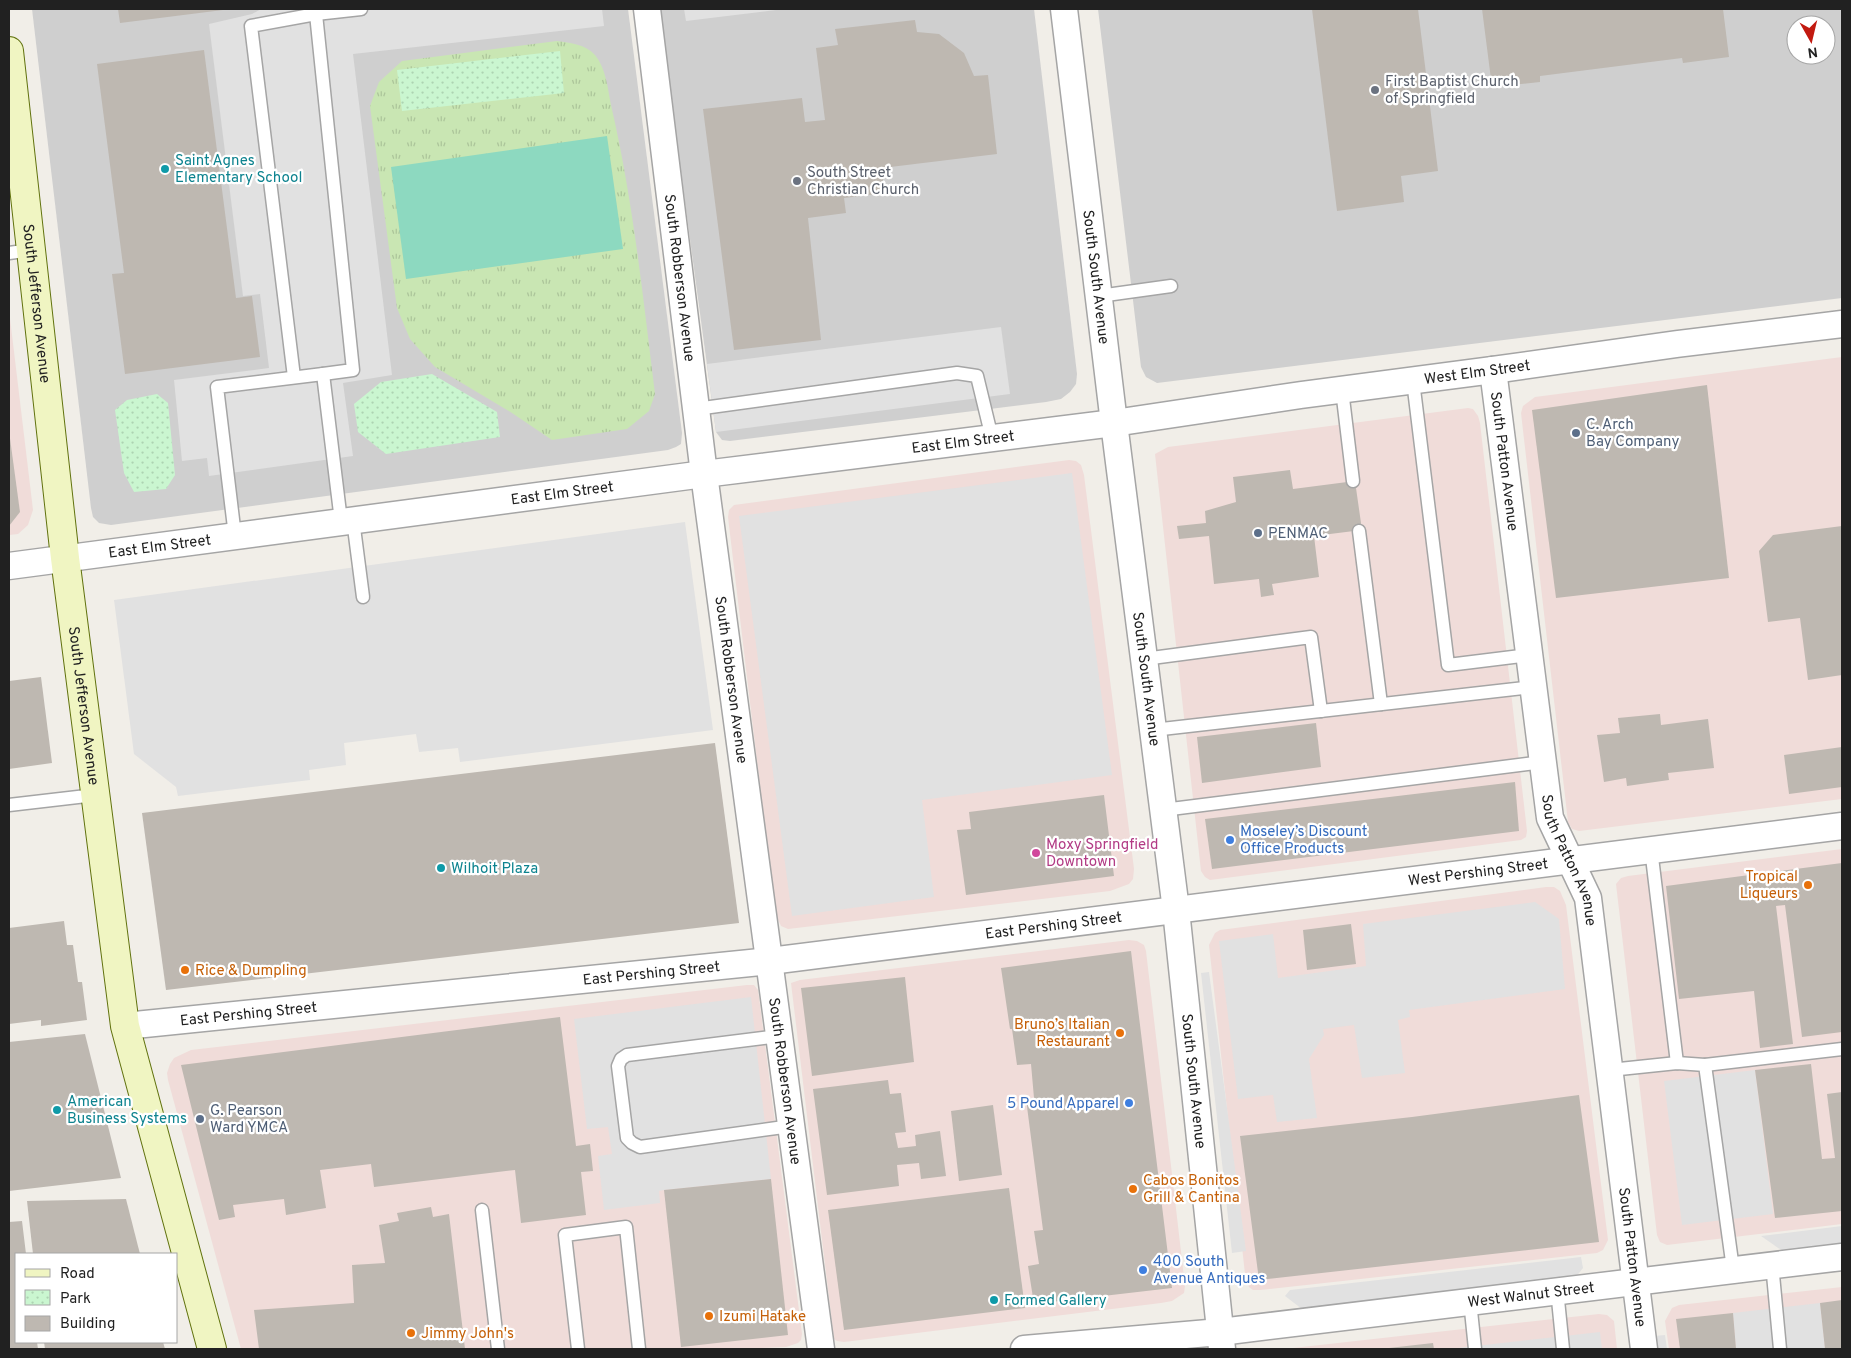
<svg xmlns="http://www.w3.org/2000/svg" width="1851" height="1358" viewBox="0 0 1851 1358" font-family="Overpass,sans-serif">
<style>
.commercial{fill:#f0dcd9}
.religious{fill:#cfcfcf;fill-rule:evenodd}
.grass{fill:url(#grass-tufts)}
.park{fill:url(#park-dots)}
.pitch{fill:#8dd9c0}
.parking{fill:#e1e1e1}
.building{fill:#beb8b1}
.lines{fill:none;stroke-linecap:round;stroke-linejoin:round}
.lane-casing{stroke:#a5a5a5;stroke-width:15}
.street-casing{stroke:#a5a5a5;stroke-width:29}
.secondary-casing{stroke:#61720e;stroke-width:30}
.lane{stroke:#fff;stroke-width:12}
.street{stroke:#fff;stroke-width:26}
.secondary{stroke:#f0f5c2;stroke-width:28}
.worship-dot{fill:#6b7280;stroke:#fff;stroke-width:2}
.culture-dot{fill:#0f9aa8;stroke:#fff;stroke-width:2}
.service-dot{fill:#5c6f8a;stroke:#fff;stroke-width:2}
.shop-dot{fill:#3f7fe0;stroke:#fff;stroke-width:2}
.hotel-dot{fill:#d1479c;stroke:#fff;stroke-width:2}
.food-dot{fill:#e8710a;stroke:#fff;stroke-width:2}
.labels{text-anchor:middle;stroke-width:4.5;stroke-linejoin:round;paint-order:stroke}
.worship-label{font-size:15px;fill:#5b616d;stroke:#fff;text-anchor:start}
.culture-label{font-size:15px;fill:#0d838f;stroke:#fff;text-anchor:start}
.street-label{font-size:15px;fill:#212121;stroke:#fff}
.service-label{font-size:15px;fill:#4e5e75;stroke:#fff;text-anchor:start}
.shop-label{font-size:15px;fill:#366cbe;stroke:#fff;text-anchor:start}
.hotel-label{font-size:15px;fill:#b23c85;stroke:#fff;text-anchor:start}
.food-label{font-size:15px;fill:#c56008;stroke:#fff;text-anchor:start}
</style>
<defs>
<pattern id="grass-tufts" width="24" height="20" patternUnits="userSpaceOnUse" patternTransform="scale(1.25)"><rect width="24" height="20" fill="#c9e6b3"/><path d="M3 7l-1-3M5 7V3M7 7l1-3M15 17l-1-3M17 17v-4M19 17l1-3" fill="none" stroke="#acc59a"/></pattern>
<pattern id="park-dots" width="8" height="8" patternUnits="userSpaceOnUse" patternTransform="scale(1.25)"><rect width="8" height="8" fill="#caf6d0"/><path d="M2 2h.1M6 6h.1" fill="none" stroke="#add3b2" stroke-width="1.8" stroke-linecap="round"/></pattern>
</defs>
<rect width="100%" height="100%" fill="#f1eee8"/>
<g class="commercial">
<path d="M9,310L33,510L28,525L18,534L9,535Z"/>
<path d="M1842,357V799L1579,831L1572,829L1568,822L1521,413L1523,406L1535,397Z"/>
<path d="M1468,408L1473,409L1478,416L1480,423L1527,831L1526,837L1521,840L1210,880L1205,877L1201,871L1155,454L1168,447Z"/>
<path d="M1069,460L1076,461L1081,465L1084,475L1134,869L1133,879L1129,884L1110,891L788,929L781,926L775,913L728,517L729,510L734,505Z"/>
<path d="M1842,849V1224L1667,1245L1660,1242L1657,1235L1616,884L1621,878L1628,876Z"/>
<path d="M1546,887H1554L1560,891L1566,905L1608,1240L1603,1250L1597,1253L1260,1290H1253L1249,1287L1245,1274L1209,945L1215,933L1220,930Z"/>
<path d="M1129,940L1137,941L1144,945L1146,951L1185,1286L1184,1293L1172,1301L1161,1303L844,1342L837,1341L834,1339L791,983L800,980Z"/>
<path d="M747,985H754L758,990L759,997L802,1334L801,1340L798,1343L786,1347L743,1349H241L168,1080L167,1073L170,1064L174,1058L191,1050Z"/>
<path d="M1842,1287V1349H1669L1665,1321L1672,1308L1679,1305Z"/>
<path d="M1599,1314L1607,1315L1614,1321L1617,1349H1284Z"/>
</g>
<g class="religious">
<path d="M32,9H628L682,433L681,444L676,447L668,450L111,525L99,523L93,517L91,508Z"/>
<path d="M659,9H1034L1077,374L1076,384L1070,392L1061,399L1046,402L730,441L722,440L716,432Z"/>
<path d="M1098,9H1842V298L1157,383L1146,377L1141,367ZM1796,25H1826V55H1796Z"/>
</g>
<path class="grass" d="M557,41C571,43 585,44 595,55C606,68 608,90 611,105C633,200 643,297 655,394L649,411L627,429L552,440L512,413L435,367L410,339L397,308L370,106L379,82L402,61Z"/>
<g class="park">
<path d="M560,51L564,93L402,111L397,70Z"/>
<path d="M432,374L497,412L500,437L386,454L358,432L354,404L381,382Z"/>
<path d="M157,394L168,403L175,475L166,489L134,492L124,473L115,410L127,400Z"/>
</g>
<path class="pitch" d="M607,136L623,249L406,279L391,167Z"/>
<g class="parking">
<path d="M261,9H602L604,26L353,54L392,375L343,383L353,456L209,476L207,458L182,461L174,380L269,368L260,294L243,296L209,24L252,14Z"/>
<path d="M684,9H784L686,21Z"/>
<path d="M1001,327L1010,394L716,432L707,364Z"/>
<path d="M1072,473L1112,775L922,800L934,897L792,916L739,516Z"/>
<path d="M685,522L713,730L460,762L458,748L419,752L416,734L344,743L346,765L309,770L310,780L178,796L176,787L134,754L114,600Z"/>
<path d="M1535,902L1559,919L1565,989L1409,1010L1410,1017L1398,1020L1405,1073L1362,1078L1354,1025L1323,1029L1324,1035L1309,1059L1317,1118L1277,1122L1273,1095L1238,1099L1219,941L1273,934L1278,978L1366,966L1363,924Z"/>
<path d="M1209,972L1246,1251L1232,1253L1201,973Z"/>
<path d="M751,997L771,1179L664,1190L659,1191L660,1203L604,1210L598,1156L612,1154L608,1127L587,1129L574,1019Z"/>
<path d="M1755,1070L1773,1214L1682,1225L1664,1081Z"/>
<path d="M1842,1226V1248L1787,1254L1761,1236Z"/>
<path d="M1581,1257L1583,1268L1575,1278L1302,1309L1285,1296L1290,1290Z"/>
<path d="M1820,1303L1825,1349H1736L1733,1313Z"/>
<path d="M1600,1332L1602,1349H1449Z"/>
<path d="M1665,1335L1667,1349H1656L1654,1336Z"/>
</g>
<g class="building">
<path d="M118,9H223V10L120,23Z"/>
<path d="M1312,9H1418L1438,171L1401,176L1404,202L1337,211Z"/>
<path d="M1482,9H1723L1729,57L1683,63L1682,58L1540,76V82L1492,87Z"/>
<path d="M915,20L917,32L939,34L964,53L974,76L988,75L997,154L882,168L884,193L844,198L846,213L808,218L821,340L734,350L703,109L802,98L805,122L825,120L816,48L838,45L835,29Z"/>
<path d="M204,50L236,298L252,296L260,357L125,374L112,274L124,273L97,64Z"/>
<path d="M1707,385L1729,578L1556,598L1532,410Z"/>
<path d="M9,431L20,512L9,526Z"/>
<path d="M1290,470L1293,489L1355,481L1362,530L1314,536L1319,577L1272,584L1274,595L1261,597L1259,579L1214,584L1209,536L1179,539L1177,526L1206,523L1205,511L1236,502L1233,477Z"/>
<path d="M1842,526V675L1808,680L1800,618L1768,622L1759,551L1773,535Z"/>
<path d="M41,677L52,763L9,769V681Z"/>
<path d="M1660,714L1661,725L1708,719L1714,768L1668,773L1669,780L1627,786L1626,778L1604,782L1597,735L1620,733L1618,718Z"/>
<path d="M1316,723L1321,767L1202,783L1197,737Z"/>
<path d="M715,743L739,923L166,990L142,813Z"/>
<path d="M1842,747V787L1789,794L1784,755Z"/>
<path d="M1515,782L1519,831L1212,869L1205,819Z"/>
<path d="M1104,795L1114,876L966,895L957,830L971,829L969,812Z"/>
<path d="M1842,863V1032L1802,1037L1785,905L1776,906L1793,1044L1760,1048L1754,991L1679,999L1666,886Z"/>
<path d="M64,921L67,945H73L78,982H82L87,1020L41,1026V1020L9,1024V928Z"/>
<path d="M1351,924L1356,964L1307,970L1303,930Z"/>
<path d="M1131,951L1172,1288L1034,1304L1028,1266L1039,1264L1034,1231L1043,1230L1026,1099L1034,1098L1031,1064L1017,1065L1012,1029H1010L1001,968Z"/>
<path d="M905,977L914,1062L812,1076L801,988Z"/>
<path d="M560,1017L576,1146L590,1144L593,1171L581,1172L586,1215L521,1223L515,1170L374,1187L371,1164L320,1170L326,1208L286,1215L284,1199L233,1205L235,1217L219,1220L181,1065Z"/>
<path d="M85,1034L121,1178L9,1191V1042Z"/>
<path d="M1811,1064L1822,1159L1835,1158L1827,1094L1842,1092V1211L1775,1218L1755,1070Z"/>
<path d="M888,1080L890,1094L901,1093L906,1132L895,1133L898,1148L916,1146L915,1135L940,1131L946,1176L921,1179L919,1163L897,1165L899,1186L827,1195L813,1089Z"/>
<path d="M1579,1095L1599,1242L1259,1280L1240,1136L1412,1117Z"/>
<path d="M993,1105L1002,1175L959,1181L951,1111Z"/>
<path d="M771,1179L788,1335L681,1347L664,1190Z"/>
<path d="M1009,1188L1025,1308L844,1330L828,1210Z"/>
<path d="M126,1199L140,1254H33L27,1201Z"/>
<path d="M431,1207L433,1217L449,1214L465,1349H259L254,1310L354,1303L352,1265L385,1263L379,1225L399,1221L397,1213Z"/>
<path d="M22,1221L26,1254H16V1342H37L38,1349H9V1222Z"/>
<path d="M1842,1300V1349H1825L1820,1303Z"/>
<path d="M1733,1313L1736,1349H1680L1676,1319Z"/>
<path d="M44,1342H163L165,1349H45Z"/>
<path d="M1433,1343L1434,1349H1389V1348Z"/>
</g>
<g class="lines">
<g class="lane-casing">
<g id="lane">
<path d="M316,9V14L361,9"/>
<path d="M9,253L31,250"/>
<path d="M1099,296L1171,286"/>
<path d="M294,377L251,26L316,14L353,370L323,374"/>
<path d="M1413,381L1448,665L1529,655"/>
<path d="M1342,390L1353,481"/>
<path d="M696,409L957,373L977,376L992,438"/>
<path d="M353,520L363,597"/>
<path d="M1359,531L1381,704"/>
<path d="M235,536L217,387L323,374L341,521"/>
<path d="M1144,659L1311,637L1321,711"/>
<path d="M1153,730L1533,687"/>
<path d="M9,805L95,795"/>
<path d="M1163,810L1543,762"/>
<path d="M1651,849L1677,1063"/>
<path d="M779,1036L627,1055L621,1059L618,1066L627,1138L632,1143L640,1147L791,1126"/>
<path d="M1705,1065L1842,1049"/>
<path d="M1610,1070L1677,1063L1705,1065L1733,1269"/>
<path d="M482,1210L498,1349"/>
<path d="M1772,1264L1780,1349"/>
<path d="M1557,1290L1563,1349"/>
<path d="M1470,1301L1475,1349"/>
<path d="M578,1349L565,1235L626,1227L639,1349"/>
</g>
</g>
<g class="street-casing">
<g id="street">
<path id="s1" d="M647,9L704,474L821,1349"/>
<path id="s2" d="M1064,9L1114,423L1176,910L1222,1349"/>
<path id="s3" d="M1493,370L1550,818L1588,898L1644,1349"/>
<path id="s4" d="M9,566L704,474L1114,423L1301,395L1493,370L1677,344L1842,324"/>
<path id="s5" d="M125,1026L770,961L1842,826"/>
<path id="s6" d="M1024,1349L1220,1332L1842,1257"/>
</g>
</g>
<g class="secondary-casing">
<g id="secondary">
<path id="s7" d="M9,51L65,558L125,1026L212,1349"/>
</g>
</g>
<use href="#lane" class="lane"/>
<use href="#street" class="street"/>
<use href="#secondary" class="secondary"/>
</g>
<g class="worship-dot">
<circle cx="1375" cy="90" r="5"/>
<circle cx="797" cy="181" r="5"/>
</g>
<g class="culture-dot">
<circle cx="165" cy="169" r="5"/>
<circle cx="441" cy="868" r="5"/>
<circle cx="57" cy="1110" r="5"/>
<circle cx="994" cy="1300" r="5"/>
</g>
<g class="service-dot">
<circle cx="1576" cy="433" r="5"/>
<circle cx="1258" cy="533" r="5"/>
<circle cx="200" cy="1119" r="5"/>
</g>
<g class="shop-dot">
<circle cx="1230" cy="840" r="5"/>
<circle cx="1129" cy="1103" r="5"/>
<circle cx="1143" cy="1270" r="5"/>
</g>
<circle class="hotel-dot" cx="1036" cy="853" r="5"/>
<g class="food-dot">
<circle cx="1808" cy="885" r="5"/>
<circle cx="185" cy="970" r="5"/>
<circle cx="1120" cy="1033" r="5"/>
<circle cx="1133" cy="1189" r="5"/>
<circle cx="709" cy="1316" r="5"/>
<circle cx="411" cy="1333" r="5"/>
</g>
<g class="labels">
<g class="worship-label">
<text x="1385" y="86">First Baptist Church<tspan x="1385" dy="17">of Springfield</tspan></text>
<text x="807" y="177">South Street<tspan x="807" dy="17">Christian Church</tspan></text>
</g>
<g class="culture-label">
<text x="175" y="165">Saint Agnes<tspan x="175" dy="17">Elementary School</tspan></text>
<text x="451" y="873">Wilhoit Plaza</text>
<text x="67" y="1106">American<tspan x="67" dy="17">Business Systems</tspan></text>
<text x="1004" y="1305">Formed Gallery</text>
</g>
<g class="street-label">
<text dy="5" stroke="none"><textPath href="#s2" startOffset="270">South South Avenue</textPath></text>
<text dy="5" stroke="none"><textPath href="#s1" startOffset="271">South Robberson Avenue</textPath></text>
<text dy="5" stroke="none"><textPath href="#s7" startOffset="254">South Jefferson Avenue</textPath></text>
<text dy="5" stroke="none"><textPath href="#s4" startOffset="1481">West Elm Street</textPath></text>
<text dy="5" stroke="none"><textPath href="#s4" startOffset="962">East Elm Street</textPath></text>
<text dy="5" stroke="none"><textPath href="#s3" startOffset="92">South Patton Avenue</textPath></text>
<text dy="5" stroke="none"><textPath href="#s4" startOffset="558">East Elm Street</textPath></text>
<text dy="5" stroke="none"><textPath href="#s4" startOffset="152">East Elm Street</textPath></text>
<text dy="5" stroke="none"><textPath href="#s1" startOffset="676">South Robberson Avenue</textPath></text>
<text dy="5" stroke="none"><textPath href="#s2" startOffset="675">South South Avenue</textPath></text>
<text dy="5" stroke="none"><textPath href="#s7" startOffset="659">South Jefferson Avenue</textPath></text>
<text dy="5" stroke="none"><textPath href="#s3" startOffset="498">South Patton Avenue</textPath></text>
<text dy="5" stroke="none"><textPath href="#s5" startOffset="1362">West Pershing Street</textPath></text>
<text dy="5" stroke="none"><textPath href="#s5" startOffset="934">East Pershing Street</textPath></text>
<text dy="5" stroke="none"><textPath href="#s5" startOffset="529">East Pershing Street</textPath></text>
<text dy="5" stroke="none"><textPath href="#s5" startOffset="124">East Pershing Street</textPath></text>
<text dy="5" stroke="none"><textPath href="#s1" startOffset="1081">South Robberson Avenue</textPath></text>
<text dy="5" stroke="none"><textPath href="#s2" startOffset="1080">South South Avenue</textPath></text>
<text dy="5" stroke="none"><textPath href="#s3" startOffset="902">South Patton Avenue</textPath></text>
<text dy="5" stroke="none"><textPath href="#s6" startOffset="510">West Walnut Street</textPath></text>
</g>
<g class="service-label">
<text x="1586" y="429">C. Arch<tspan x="1586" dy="17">Bay Company</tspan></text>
<text x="1268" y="538">PENMAC</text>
<text x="210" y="1115">G. Pearson<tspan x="210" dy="17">Ward YMCA</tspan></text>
</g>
<g class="shop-label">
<text x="1240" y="836">Moseley’s Discount<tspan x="1240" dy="17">Office Products</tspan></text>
<text x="1119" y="1108" text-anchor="end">5 Pound Apparel</text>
<text x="1153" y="1266">400 South<tspan x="1153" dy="17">Avenue Antiques</tspan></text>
</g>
<g class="hotel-label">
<text x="1046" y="849">Moxy Springfield<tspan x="1046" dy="17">Downtown</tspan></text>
</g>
<g class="food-label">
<text x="1798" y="881" text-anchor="end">Tropical<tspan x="1798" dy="17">Liqueurs</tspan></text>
<text x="195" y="975">Rice &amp; Dumpling</text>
<text x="1110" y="1029" text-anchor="end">Bruno’s Italian<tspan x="1110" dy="17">Restaurant</tspan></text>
<text x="1143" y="1185">Cabos Bonitos<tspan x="1143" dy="17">Grill &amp; Cantina</tspan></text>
<text x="719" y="1321">Izumi Hatake</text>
<text x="421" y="1338">Jimmy John's</text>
</g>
</g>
<rect width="1851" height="1358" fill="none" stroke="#212121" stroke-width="20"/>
<rect x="15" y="1253" width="162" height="90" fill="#ffffff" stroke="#a6a6a6"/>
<rect x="25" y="1269" width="25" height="8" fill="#f0f5c2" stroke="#a6a6a6"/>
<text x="60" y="1278" font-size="15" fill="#212121">Road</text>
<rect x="25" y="1290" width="25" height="15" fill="url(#park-dots)" stroke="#a6a6a6"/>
<text x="60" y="1303" font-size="15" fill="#212121">Park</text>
<rect x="25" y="1316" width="25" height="15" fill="#beb8b1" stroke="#a6a6a6"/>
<text x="60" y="1328" font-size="15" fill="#212121">Building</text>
<g transform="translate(1811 40) rotate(172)"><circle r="24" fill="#ffffff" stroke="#a6a6a6"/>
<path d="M0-4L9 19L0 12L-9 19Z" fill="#c21a10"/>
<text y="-8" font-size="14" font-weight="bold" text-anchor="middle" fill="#212121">N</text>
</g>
</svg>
